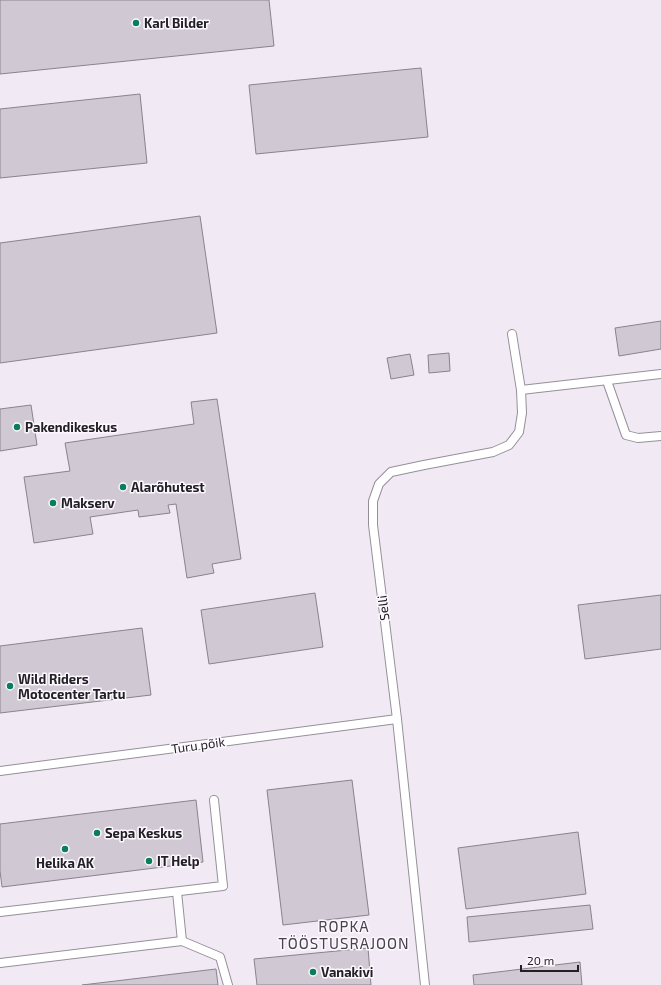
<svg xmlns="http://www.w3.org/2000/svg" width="661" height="985" viewBox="0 0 661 985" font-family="'Exo 2',sans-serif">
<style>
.building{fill:#d0c9d4;stroke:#8a838d}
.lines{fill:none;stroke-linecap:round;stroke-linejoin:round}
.service-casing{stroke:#968f99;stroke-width:10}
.service{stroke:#fff;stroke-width:8}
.poi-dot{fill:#0a7d5a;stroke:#fdf8ff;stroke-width:1.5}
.labels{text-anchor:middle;stroke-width:3;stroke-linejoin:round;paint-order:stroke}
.poi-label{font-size:13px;font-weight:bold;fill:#222024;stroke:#fdf8ff;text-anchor:start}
.street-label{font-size:13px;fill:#222024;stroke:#fdf8ff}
.quarter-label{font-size:15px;letter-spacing:1px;fill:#48424b;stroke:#fdf8ff}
</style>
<rect width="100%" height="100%" fill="#f1eaf5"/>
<g class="building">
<path d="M0,0H269L274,46L0,74Z"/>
<path d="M421,68L428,137L256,154L249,85Z"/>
<path d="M140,94L147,163L0,178V109Z"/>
<path d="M200,216L217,333L0,363V243Z"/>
<path d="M661,321V349L619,356L615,328Z"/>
<path d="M449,353L450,371L429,373L428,355Z"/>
<path d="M410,354L414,375L391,379L387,358Z"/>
<path d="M217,399L241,559L212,564L214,573L187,578L176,504L168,505L170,513L139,517L138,510L90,517L93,534L34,543L24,477L70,471L65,443L194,424L191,402Z"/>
<path d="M31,405L37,445L0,451V409Z"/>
<path d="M315,593L323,647L209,664L201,610Z"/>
<path d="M661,595V649L585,659L578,605Z"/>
<path d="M142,628L151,695L0,713V646Z"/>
<path d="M352,780L369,915L283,925L267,790Z"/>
<path d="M196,800L203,862L2,887L0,871V824Z"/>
<path d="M578,832L586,894L466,909L458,848Z"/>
<path d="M590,905L593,929L469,942L467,917Z"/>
<path d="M368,948L371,985H257L254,959Z"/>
<path d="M580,962L582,985H474L473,975Z"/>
<path d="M216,969L218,985H82Z"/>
</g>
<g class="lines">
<g class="service-casing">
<g id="service">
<path d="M607,381L626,435L638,438L661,436"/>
<path d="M521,390L661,374"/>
<path d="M0,771L397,719"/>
<path d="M177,892L182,941"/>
<path d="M0,912L223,886L214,800"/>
<path d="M0,963L182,941L220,957L228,985"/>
<path d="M425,985L397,719L373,525V501L379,484L391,472L424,465L493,452L509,445L519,432L522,413L521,390L512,334"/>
</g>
</g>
<use href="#service" class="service"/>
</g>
<g class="poi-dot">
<circle cx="136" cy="23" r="4"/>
<circle cx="17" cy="427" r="4"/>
<circle cx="123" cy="487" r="4"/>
<circle cx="53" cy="503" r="4"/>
<circle cx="10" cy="686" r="4"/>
<circle cx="97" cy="833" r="4"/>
<circle cx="65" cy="849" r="4"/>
<circle cx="149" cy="861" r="4"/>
<circle cx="313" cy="972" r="4"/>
</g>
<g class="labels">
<g class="poi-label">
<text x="144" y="28">Karl Bilder</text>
<text x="25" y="432">Pakendikeskus</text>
<text x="131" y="492">Alarõhutest</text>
<text x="61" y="508">Makserv</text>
<text x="18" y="684">Wild Riders<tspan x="18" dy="15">Motocenter Tartu</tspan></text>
<text x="105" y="838">Sepa Keskus</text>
<text x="157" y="866">IT Help</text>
<text x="65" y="868" text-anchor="middle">Helika AK</text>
<text x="321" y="977">Vanakivi</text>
</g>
<g class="street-label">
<text transform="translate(383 608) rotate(-97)" y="5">Selli</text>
<text transform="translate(198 745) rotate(-8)" y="5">Turu põik</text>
</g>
<g class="quarter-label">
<text x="344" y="932">ROPKA<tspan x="344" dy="17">TÖÖSTUSRAJOON</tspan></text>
</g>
</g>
<path d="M521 965v6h57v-6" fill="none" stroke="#222024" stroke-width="2"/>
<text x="527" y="965" font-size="12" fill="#222024" stroke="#fdf8ff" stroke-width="3" paint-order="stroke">20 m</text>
</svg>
